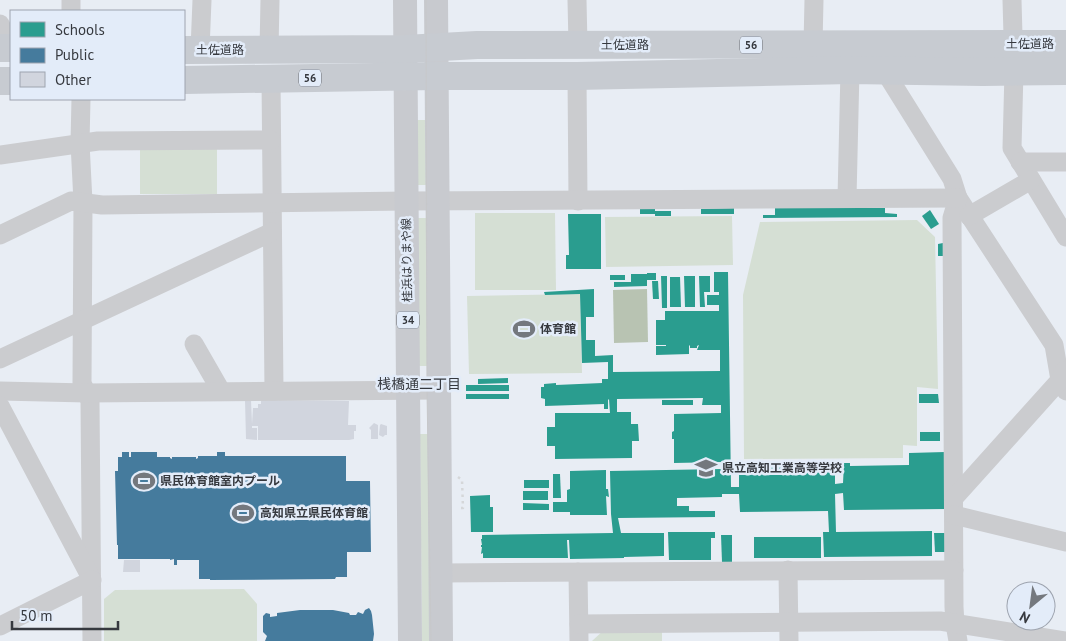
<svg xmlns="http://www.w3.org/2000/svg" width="1066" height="641" viewBox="0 0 1066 641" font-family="'PT Sans','Noto Sans JP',sans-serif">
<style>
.green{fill:#d5dfd4}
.water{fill:#b8c3b2}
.schools{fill:#2a9d8f}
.public{fill:#457b9d}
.building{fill:#d1d5de}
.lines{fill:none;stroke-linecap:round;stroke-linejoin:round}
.path{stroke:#d5d7d9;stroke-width:2.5;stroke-dasharray:2.5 4;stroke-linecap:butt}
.minor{stroke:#cbcccf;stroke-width:19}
.major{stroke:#c8cacf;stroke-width:24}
.highway{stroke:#c7cbd1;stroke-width:28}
.tram{stroke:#c7c8ca;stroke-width:1}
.labels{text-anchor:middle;stroke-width:5;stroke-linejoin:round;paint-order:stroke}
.shield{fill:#e3ecf9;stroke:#6a6f77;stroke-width:1}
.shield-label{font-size:11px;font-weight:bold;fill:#36393f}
.street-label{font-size:12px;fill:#36393f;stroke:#e3ecf9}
.poi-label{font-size:12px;font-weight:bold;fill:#36393f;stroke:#e3ecf9;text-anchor:start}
.neighbourhood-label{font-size:14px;fill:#36393f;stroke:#e3ecf9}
</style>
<rect width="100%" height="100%" fill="#e8edf4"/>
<g class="green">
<path d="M417,120H431V185H418Z"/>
<path d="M140,145L217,146V194H140Z"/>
<path d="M475,213H555L556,290H475Z"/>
<path d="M732,216L733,265L606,267L605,217Z"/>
<path d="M418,218H430L431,366H419Z"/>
<path d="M917,220L935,237L938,389L917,387V446L903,445V458L744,459L743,295L760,222Z"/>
<path d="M580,294L582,373L469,374L467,296Z"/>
<path d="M420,434H432L434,641H422Z"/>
<path d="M244,589L257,604V641H104V599L115,590Z"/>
<path d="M604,630H662V641H592Z"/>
</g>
<path class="water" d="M647,289L648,342L614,343L613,290Z"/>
<g class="schools">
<path d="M734,208V214H701V209Z"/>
<path d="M775,208H885V213L897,214V217L763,218V215H775Z"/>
<rect x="640" y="209" width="15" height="5"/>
<path d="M930,210L939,224L931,229L922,216Z"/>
<rect x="655" y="211" width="16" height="5"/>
<path d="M568,214H601V269H566V255H569Z"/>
<path d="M943,243L944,256H938V244Z"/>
<path d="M714,272H728L731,487H739V468L835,467V484L843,483L844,463H850V466L909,465V453L945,452L946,509L844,510L843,493L835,494L836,532L932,531V556L824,557L823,532H829L828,511L740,512L739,494H722V497L677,498V506H689V511H715V517L618,518L621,533H664V556L624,557V558L570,559L569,540H567L568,558H483V553L481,554L482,547H481V545H482L481,539H482V535L613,533L611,514L610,471L722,469V462L674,463V439H672V432L674,431V414L721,413V405H702L703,398L617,399V412H631V424H638L639,441H632V458L555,459V446H547V427H555V413H610L609,399L608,400V409H604V404L545,406V399L541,398V387H544V384L556,383V385L602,383V379H608V362L582,363L580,294L545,295L544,292L594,289V317H586V340H595V356L613,355V372L720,371V350H697L699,345L697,346V348H690V345L689,346V354L656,355V346H666V345H656V320H665V311H719V305H707V295H719V292H714Z"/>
<path d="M647,273H656V280H647V286L614,287V282H631V274H647Z"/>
<rect x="610" y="275" width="15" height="5"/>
<path d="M661,276H667V308H662Z"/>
<path d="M684,276H695V307H685Z"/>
<path d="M699,276H710V292H704L705,307H700Z"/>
<path d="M670,277H680L681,307H670Z"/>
<path d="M652,281H658L659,299H653Z"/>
<path d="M508,378V383L478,384V379Z"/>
<rect x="466" y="385" width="43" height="6"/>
<rect x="466" y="394" width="43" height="5"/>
<path d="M919,394H938L939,403H919Z"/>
<rect x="662" y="400" width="31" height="5"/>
<rect x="920" y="432" width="20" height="9"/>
<path d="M606,470V489H608L609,497L606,496L607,515H570V512H553V502H567V490L570,489V471Z"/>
<path d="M553,474H560L561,498H553Z"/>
<rect x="524" y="480" width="25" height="8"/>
<rect x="523" y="491" width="25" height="9"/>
<path d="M490,495V507H493V532H471L470,496Z"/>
<path d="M523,503L549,504V510H523Z"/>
<path d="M668,532H715V538H711V560H669Z"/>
<path d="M934,533H945L946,552H935Z"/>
<path d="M721,535H732V562H722Z"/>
<rect x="754" y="537" width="67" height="21"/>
</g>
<g class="public">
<path d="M122,452H129V457H131V452H157V457H170V458L172,459V457H196V459L198,458V456H217V452H225V456H346V481H370L371,552H347V577H336L335,579L210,580V579H199V560H177V565H174V559L170,560V559H118V545H117L115,471H118V457H122Z"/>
<path d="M369,608L371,611L372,615L374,634L373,641H265L267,636L263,632V616L266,613L270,614V617L277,616V613L300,610H333L349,613L350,615H356L358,612L363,614L365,610Z"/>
</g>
<g class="building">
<path d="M245,400H251L252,424L253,408H258V404H261V400L349,401L348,425H356V431H354V439L349,440H258V426H252V428H257V440L246,439Z"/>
<path d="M374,423L378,425V439H371V430L369,428Z"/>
<path d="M381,424L387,426V435H385L383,437L379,435L380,425Z"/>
<path d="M124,560H140V572H123Z"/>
</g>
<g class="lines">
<path class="path" d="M458,477L462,480L463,508H459"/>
<g class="minor">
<path d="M71,0V11"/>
<path d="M577,0L578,45"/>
<path d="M1012,0L1014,71L1012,148L1066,237"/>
<path d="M0,24L5,34L7,48"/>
<path d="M813,45L814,0"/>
<path d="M200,50L202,0"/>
<path d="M269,50L270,0"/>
<path d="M884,70L952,179L958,198L1054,345L1060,380L1066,391"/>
<path d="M577,76L578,201"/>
<path d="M271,79L274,391"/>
<path d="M81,99L80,143L83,202L82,383L90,401L92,641"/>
<path d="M0,155L98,141L271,140"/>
<path d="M1020,162H1066"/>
<path d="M847,198L850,70"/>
<path d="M958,198L952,218L954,607L955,624L958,641"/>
<path d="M969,216L1031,180"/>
<path d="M0,235L71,201L102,205L407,201L958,198"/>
<path d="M194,344L221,391"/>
<path d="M0,359L272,232"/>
<path d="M0,391L87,393L439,390"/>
<path d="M0,406L90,576"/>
<path d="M954,498L1060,380L1064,371"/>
<path d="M954,515L1066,542"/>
<path d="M788,570L789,641"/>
<path d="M578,572L579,641"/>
<path d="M440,573L954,570"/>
<path d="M579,624L940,621L1066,641"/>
<path d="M0,626L92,580"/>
</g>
<g class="major">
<path d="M405,0L410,641"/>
<path d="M436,0L441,641"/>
</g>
<g class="highway">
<path d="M0,48H11"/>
<path d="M184,50L405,49L477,45L1066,44"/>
<path d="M184,80L436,76H577L850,70L983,72L1066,71"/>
<path d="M0,81H11"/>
</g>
<path class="tram" d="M426,0L427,390L431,641"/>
</g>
<defs>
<g id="stadium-bare" transform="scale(1.725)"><path d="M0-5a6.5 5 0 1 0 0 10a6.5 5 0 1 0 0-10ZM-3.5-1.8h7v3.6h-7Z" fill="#74787e" stroke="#e3ecf9" stroke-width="2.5" paint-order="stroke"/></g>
<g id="school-bare" transform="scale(1.725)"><path d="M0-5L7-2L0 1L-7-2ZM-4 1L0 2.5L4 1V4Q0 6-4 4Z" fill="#74787e" stroke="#e3ecf9" stroke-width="2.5" paint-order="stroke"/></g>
</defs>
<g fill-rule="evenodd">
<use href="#stadium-bare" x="524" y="329"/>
<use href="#school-bare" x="706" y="468"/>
<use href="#stadium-bare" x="144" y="481"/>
<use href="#stadium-bare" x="243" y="513"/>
</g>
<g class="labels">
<g class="shield">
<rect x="740" y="36.5" width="22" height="17" rx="4"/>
<rect x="299" y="69.5" width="22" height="17" rx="4"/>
<rect x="397" y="311.5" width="22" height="17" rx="4"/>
</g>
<g class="shield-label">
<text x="751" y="49">56</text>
<text x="310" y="82">56</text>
<text x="408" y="324">34</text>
</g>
<g class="street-label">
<text x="1030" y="48">土佐道路</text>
<text x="625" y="49">土佐道路</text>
<text x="220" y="54">土佐道路</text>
<text transform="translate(407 260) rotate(-91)" y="4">桂浜はりまや線</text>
</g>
<g class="poi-label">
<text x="540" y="333">体育館</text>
<text x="722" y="472">県立高知工業高等学校</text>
<text x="160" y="485">県民体育館室内プール</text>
<text x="260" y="517">高知県立県民体育館</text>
</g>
<g class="neighbourhood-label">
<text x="419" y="389">桟橋通二丁目</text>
</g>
</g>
<rect x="10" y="10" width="175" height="90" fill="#e3ecf9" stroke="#9ea4af"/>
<rect x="20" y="22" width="25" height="15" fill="#2a9d8f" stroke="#9ea4af"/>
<text x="55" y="35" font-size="15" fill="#36393f">Schools</text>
<rect x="20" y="48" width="25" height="15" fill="#457b9d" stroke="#9ea4af"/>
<text x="55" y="60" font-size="15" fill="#36393f">Public</text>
<rect x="20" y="72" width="25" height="15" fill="#d1d5de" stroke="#9ea4af"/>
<text x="55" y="85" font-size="15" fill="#36393f">Other</text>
<g transform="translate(1031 606) rotate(209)"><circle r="24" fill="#e3ecf9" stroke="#9ea4af"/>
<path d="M0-4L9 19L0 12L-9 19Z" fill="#74787e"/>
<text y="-8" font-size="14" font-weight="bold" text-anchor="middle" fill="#36393f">N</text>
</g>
<path d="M12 621v8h106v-8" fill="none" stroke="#36393f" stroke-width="2.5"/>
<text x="20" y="621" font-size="15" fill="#36393f" stroke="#e3ecf9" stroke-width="4" paint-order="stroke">50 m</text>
</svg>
